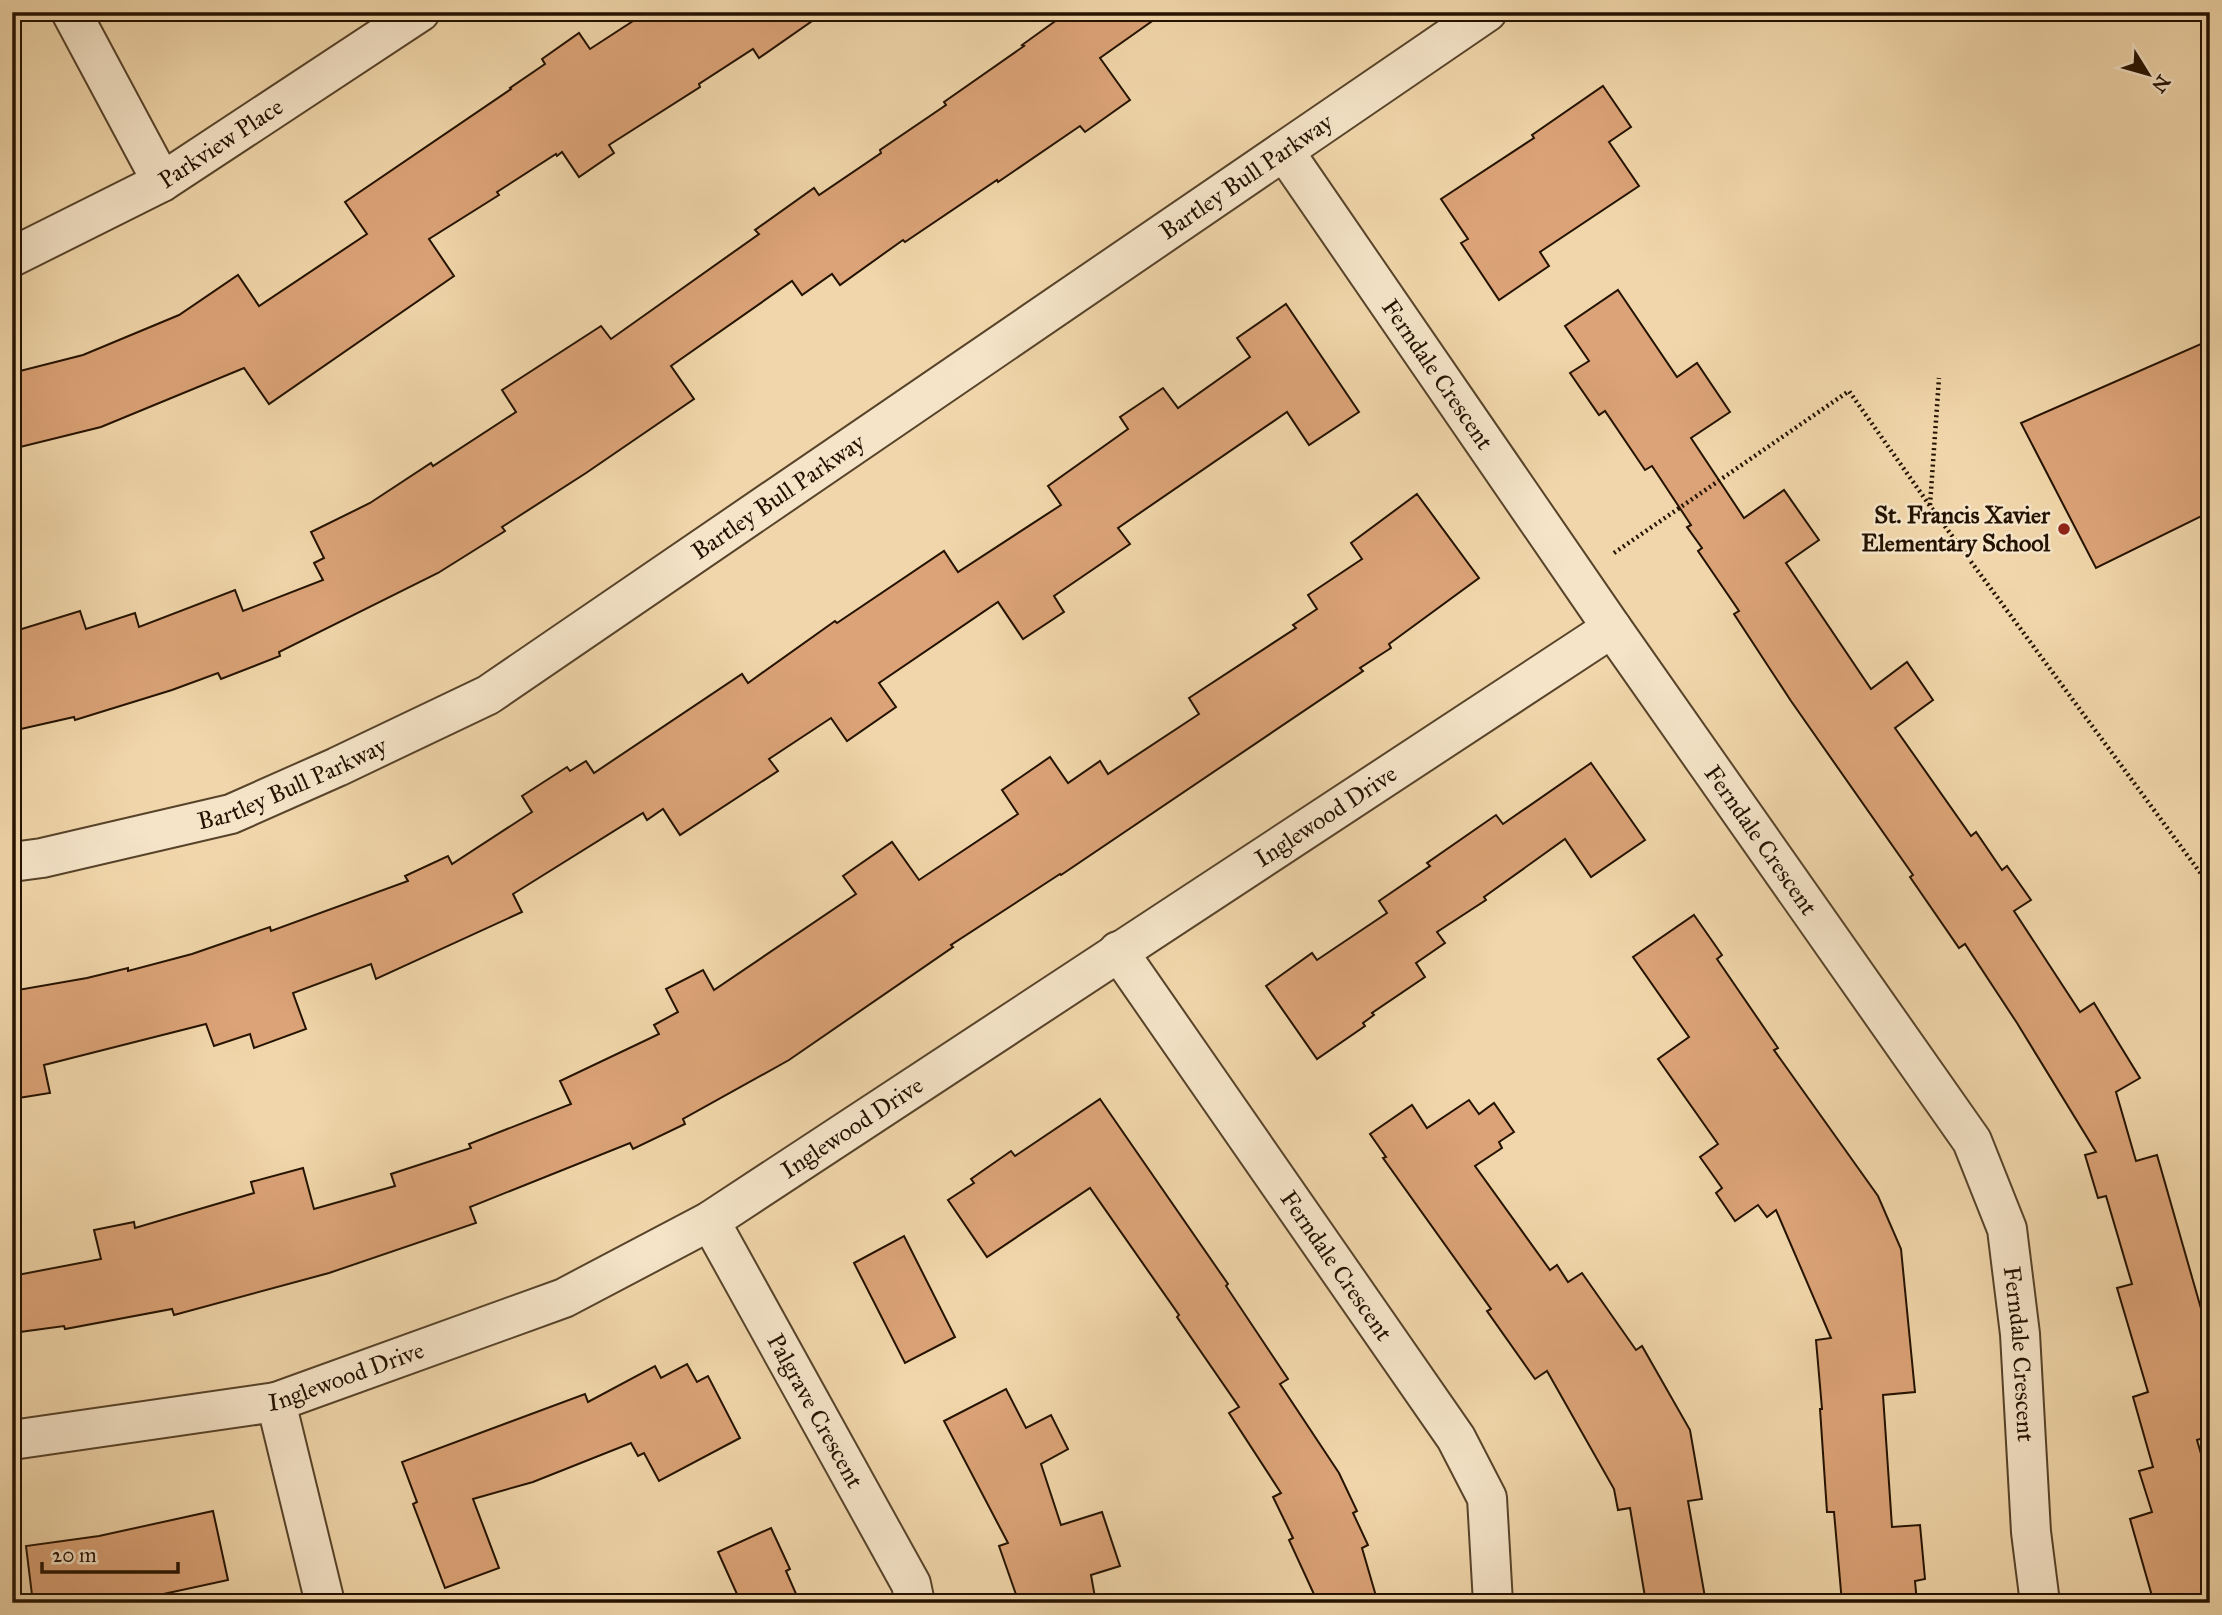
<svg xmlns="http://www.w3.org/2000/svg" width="2222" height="1615" viewBox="0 0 2222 1615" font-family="'IM FELL Great Primer',serif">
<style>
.building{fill:#dba377;stroke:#241200;stroke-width:2}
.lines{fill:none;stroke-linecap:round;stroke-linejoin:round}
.minor-casing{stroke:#57432a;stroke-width:42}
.path{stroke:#241200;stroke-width:4.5;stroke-dasharray:2 3.5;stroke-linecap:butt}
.minor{stroke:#f5e4c8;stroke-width:38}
.poi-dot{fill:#8f2418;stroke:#f5e4c8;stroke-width:2.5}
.labels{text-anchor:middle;stroke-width:5;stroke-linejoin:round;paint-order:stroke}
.street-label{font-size:24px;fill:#241200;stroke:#f5e4c8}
.poi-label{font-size:24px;font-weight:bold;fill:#241200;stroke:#f5e4c8;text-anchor:end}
</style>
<rect width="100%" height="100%" fill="#f0d6aa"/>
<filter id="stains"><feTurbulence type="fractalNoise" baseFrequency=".00286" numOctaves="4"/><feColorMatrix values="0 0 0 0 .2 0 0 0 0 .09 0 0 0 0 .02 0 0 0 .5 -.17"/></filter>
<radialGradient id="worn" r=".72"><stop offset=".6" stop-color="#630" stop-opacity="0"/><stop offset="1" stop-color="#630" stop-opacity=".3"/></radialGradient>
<g class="building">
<path d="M647,12H825L759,58L753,49L699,84L700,87L609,145L614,153L579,177L562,152L557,156L556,154L497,192L499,195L429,239L454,276L269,404L244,368L101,427L12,449V373L83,355L179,315L238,275L259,306L367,234L345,202L511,89L510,88L545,64L542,59L579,33L590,49Z"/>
<path d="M1068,12H1165L1100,58L1130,100L1085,132L1080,126L998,182L997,180L905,242L903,240L840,285L832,274L802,295L792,281L671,366L694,399L586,473L502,527L505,531L438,573L279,652L280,656L221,679L218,673L172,690L75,720L74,717L12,731V632L80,611L86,629L135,613L139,627L235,590L243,611L323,580L314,563L324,558L311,532L370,503L431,463L433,466L516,412L502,390L601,326L611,339L759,234L755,230L814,188L819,195L881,153L880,150L946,105L944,102L1024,46L1022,45Z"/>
<path d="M1603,86L1631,127L1609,142L1639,186L1540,252L1549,266L1499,300L1461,243L1468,239L1441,199L1534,138L1532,135Z"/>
<path d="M1618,290L1677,377L1697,363L1730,412L1691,438L1744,518L1784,490L1819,540L1786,563L1871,689L1907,662L1933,700L1895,728L1971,836L1976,832L2002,870L2007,866L2031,900L2014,911L2080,1012L2094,1003L2140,1078L2116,1092L2136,1161L2157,1155L2210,1340V1436L2197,1440L2210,1485V1603H2154L2130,1519L2152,1512L2139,1471L2153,1467L2133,1397L2148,1392L2117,1288L2132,1284L2106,1196L2098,1198L2085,1155L2096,1152L2017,1023L1965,944L1959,948L1910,877L1913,875L1791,701L1734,614L1739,611L1698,551L1702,548L1687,527L1691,525L1652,466L1645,470L1605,411L1599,415L1570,373L1589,361L1565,326Z"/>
<path d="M1286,304L1359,412L1309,445L1287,412L1118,528L1130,544L1054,596L1064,612L1023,639L998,602L879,683L896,707L847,741L831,718L769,759L778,771L680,835L663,809L647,820L643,813L513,894L522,912L376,979L371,964L293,993L306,1029L254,1048L250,1034L214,1046L206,1024L44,1065L50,1093L12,1099V991L87,978L128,968V971L192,954L270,927L271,931L408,881L405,876L448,856L452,864L532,812L522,796L567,767L570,771L586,761L594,773L742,674L748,683L835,621L837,623L944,551L958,572L1061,505L1048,486L1128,429L1120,417L1163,388L1178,408L1250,357L1237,338Z"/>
<path d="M2210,340V512L2096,568L2021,423Z"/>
<path d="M1417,494L1479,578L1389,644L1391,648L1360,668L1363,671L1061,875L1060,874L951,945L953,947L789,1060L683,1119L685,1124L633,1149L630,1143L470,1207L476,1223L329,1273L174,1315L172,1309L65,1329L64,1326L12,1333V1276L101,1259L94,1230L134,1222L135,1228L254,1193L251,1182L303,1168L314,1209L395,1186L391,1174L471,1148L469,1144L571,1104L560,1081L659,1034L654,1025L678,1012L666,989L703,970L714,990L856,894L843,876L892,842L919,880L1018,814L1002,790L1050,757L1068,783L1100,761L1108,774L1199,714L1189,698L1296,628L1293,625L1317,609L1308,595L1362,559L1351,543Z"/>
<path d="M1591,763L1645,840L1591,877L1565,839L1484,897L1486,900L1437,932L1445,943L1416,963L1425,977L1372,1013L1374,1015L1363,1023L1365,1026L1317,1059L1266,986L1312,953L1317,960L1387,913L1379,901L1430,866L1427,863L1496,815L1503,824Z"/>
<path d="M1694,915L1722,955L1717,959L1778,1048L1774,1050L1878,1196L1901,1249L1915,1392L1883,1395L1892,1527L1920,1525L1925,1579L1915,1581L1917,1603H1842L1834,1512H1827L1820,1409H1822L1816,1340L1831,1338L1776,1210L1767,1217L1758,1205L1735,1221L1716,1193L1722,1188L1700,1157L1718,1144L1658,1059L1689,1037L1633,957Z"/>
<path d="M1100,1099L1228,1284L1226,1286L1288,1379L1280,1384L1339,1473L1357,1511L1353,1513L1368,1545L1362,1548L1378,1603H1318L1289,1540L1293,1538L1273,1497L1281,1493L1229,1413L1239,1407L1177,1317L1179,1315L1090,1188L987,1257L948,1200L974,1183L971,1179L1011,1151L1015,1156Z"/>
<path d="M1469,1100L1479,1114L1494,1103L1514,1132L1499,1142L1502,1148L1475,1166L1550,1270L1557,1265L1568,1282L1582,1273L1636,1350L1642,1346L1690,1430L1702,1499L1688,1501L1706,1603H1646L1630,1508L1618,1510L1614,1489L1547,1371L1535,1379L1487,1311L1491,1309L1383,1158L1386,1157L1370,1134L1412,1105L1427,1128Z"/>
<path d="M904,1236L955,1337L905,1363L854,1263Z"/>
<path d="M687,1364L697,1382L708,1376L740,1438L659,1481L644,1453L638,1456L631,1443L533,1482L473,1499L499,1568L445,1588L413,1504L417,1502L402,1462L585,1394L588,1402L655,1366L661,1378Z"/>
<path d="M1006,1389L1026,1428L1051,1415L1068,1449L1041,1464L1061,1525L1102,1512L1120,1566L1091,1575L1096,1603H1019L999,1546L1008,1543L944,1421Z"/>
<path d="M213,1511L228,1580L122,1603H33L26,1546L99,1536Z"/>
<path d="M771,1528L790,1569L786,1571L800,1603H741L718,1552Z"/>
</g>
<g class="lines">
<g class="minor-casing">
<g id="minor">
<path d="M71,12L162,182"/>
<path id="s1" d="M1284,151L1612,628L1972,1141L2007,1229L2020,1334L2031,1532L2040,1603"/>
<path id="s2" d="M12,257L162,182L420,12"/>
<path id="s3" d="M12,862L42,858L231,814L337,767L488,695L1487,12"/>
<path id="s4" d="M1118,951L1456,1438L1487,1498L1493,1603"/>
<path id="s5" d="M710,1221L911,1584L915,1603"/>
<path d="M276,1402L325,1603"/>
<path id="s6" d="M12,1440L276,1402L564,1298L710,1221L1612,628"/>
</g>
</g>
<g class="path">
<path d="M1930,505L1939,378"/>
<path d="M1614,553L1849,391L1930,506L2210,886"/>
</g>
<use href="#minor" class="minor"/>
</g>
<circle class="poi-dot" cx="2064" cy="529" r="7"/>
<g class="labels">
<g class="street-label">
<text dy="8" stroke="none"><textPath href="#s2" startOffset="238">Parkview Place</textPath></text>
<text dy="8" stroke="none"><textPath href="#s3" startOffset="1426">Bartley Bull Parkway</textPath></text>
<text dy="8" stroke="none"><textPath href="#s1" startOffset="271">Ferndale Crescent</textPath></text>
<text dy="8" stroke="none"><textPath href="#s3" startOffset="859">Bartley Bull Parkway</textPath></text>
<text dy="8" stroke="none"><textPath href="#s3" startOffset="292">Bartley Bull Parkway</textPath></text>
<text dy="8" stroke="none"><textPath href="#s6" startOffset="1475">Inglewood Drive</textPath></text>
<text dy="8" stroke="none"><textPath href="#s1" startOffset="838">Ferndale Crescent</textPath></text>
<text dy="8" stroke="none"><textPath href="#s6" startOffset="908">Inglewood Drive</textPath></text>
<text dy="8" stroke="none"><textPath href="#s4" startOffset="383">Ferndale Crescent</textPath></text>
<text dy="8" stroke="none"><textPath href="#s1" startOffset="1426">Ferndale Crescent</textPath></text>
<text dy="8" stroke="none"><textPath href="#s6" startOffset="341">Inglewood Drive</textPath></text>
<text dy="8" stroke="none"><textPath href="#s5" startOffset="217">Palgrave Crescent</textPath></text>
</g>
<g class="poi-label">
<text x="2050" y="523">St. Francis Xavier<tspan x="2050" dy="28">Elementary School</tspan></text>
</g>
</g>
<rect width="2222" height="1615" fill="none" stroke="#f0d6aa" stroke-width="42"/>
<rect x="14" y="14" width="2194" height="1587" fill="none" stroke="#241200" stroke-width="3.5"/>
<rect x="21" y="21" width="2180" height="1573" fill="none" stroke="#241200" stroke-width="2"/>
<g transform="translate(2148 74) rotate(127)" stroke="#f5e4c8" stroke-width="5" paint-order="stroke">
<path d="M0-5L12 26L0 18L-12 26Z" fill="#241200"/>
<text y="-10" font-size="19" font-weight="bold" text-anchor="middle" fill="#241200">N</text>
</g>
<path d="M42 1562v10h136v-10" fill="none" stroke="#241200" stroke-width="3.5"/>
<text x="52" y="1562" font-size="21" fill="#241200" stroke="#f5e4c8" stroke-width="5" paint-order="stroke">20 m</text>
<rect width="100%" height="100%" filter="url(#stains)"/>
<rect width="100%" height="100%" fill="url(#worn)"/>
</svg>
